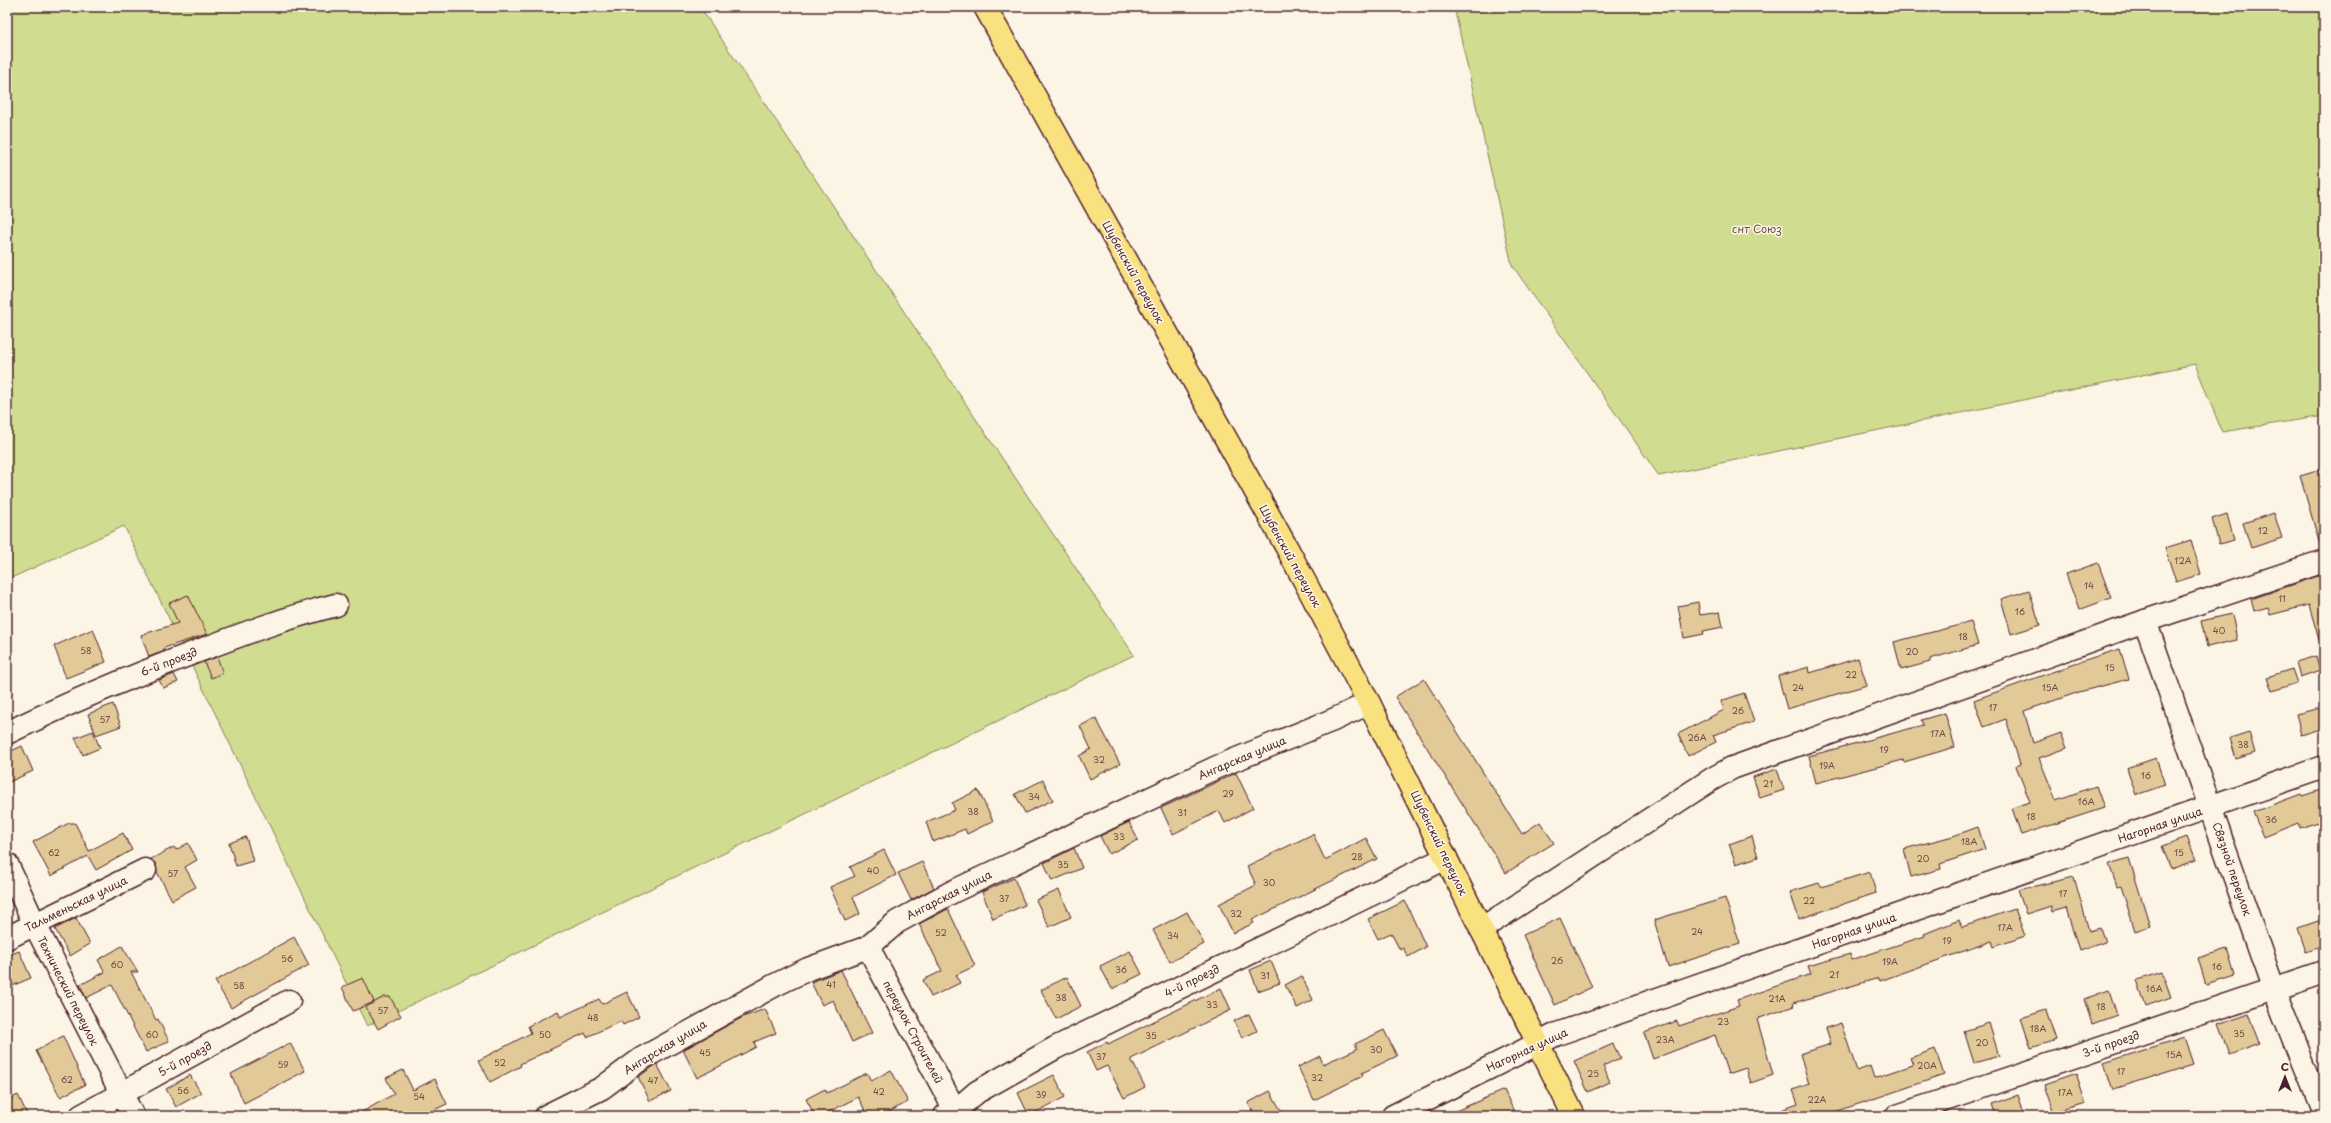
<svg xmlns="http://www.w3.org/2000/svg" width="2331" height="1123" viewBox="0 0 2331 1123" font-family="'Playpen Sans',sans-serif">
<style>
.green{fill:#d0dc8f;stroke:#8d7e5d}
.building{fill:#e2c998;stroke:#4a1f2b}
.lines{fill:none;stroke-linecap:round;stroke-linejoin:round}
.minor-casing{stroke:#4a1f2b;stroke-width:25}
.major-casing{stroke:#4a1f2b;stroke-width:25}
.minor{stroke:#fcf5e5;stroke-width:22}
.major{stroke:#fae180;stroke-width:22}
.labels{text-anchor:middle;stroke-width:3;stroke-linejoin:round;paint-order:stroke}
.number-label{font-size:9px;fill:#704a46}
.park-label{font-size:11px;fill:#6c4e44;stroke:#fcf5e5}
.street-label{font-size:11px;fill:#4a1f2b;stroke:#fcf5e5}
</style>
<rect width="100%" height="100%" fill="#fcf5e5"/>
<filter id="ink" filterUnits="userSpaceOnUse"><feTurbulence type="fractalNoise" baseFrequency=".025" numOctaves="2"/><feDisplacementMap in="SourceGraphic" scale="8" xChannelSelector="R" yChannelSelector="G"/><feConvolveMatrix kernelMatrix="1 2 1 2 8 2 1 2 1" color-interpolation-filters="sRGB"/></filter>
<g filter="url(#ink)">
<g class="green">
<path d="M7,7H700L1134,655L367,1026L124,526L7,580Z"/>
<path d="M1454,7H2324V416L2222,432L2195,364L1659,476L1512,265Z"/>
</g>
<g class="building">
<path d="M2324,469V544L2320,545L2300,476Z"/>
<path d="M2274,513L2282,538L2251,548L2243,523Z"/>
<path d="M2227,514L2234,540L2219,544L2212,519Z"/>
<path d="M2191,540L2201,574L2176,582L2165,548Z"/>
<path d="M2098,563L2111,598L2079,610L2066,574Z"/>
<path d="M2324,574V639L2319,640L2309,605L2270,615L2268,607L2254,611L2251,599Z"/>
<path d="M2029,590L2040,625L2011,634L2001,599Z"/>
<path d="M188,595L207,634L164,648V651L149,657L141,635L178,623L169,603Z"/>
<path d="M1698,602L1700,615L1720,612L1723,627L1703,631L1704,634L1684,638L1678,606Z"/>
<path d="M2232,614L2237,640L2207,647L2201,621Z"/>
<path d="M1971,622L1978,645L1930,659V662L1901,670L1894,642Z"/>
<path d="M93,629L106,662L66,678L54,646Z"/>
<path d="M2120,649L2129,679L2079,692L2024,711L2033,743L2061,733L2067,748L2039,758L2056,800L2096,786L2104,808L2021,835L2012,808L2030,802L2016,766L2020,764L2006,719L1984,727L1974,700L2069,666V665Z"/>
<path d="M2316,656L2320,670L2300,677L2296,662Z"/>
<path d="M217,657L223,673L211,678L204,662Z"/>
<path d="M1858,658L1867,685L1787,709L1778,676L1809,667L1810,673Z"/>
<path d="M2292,669L2297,683L2272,691L2267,677Z"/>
<path d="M174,674L178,682L163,688L159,680Z"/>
<path d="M1424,679L1522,834L1540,822L1554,843L1506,873L1395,697Z"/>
<path d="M1744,693L1754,722L1713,735L1716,742L1688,756L1678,734L1724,710L1721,701Z"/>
<path d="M113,704L121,726L96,735L88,714Z"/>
<path d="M2324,707V728L2301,735L2296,714Z"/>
<path d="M1945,713L1955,747L1904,762L1903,760L1816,783L1809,756L1923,725L1921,720Z"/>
<path d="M1096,718L1120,764L1090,779L1079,756L1091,749L1080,726Z"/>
<path d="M93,731L100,748L83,755L75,738Z"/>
<path d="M2249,732L2255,753L2236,759L2230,738Z"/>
<path d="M22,746L33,771L7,783V753Z"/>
<path d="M2156,758L2165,785L2136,795L2127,768Z"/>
<path d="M1777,769L1784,790L1760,798L1753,777Z"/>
<path d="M1236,773L1253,808L1225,823L1219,811L1173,834L1161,808Z"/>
<path d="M1043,780L1053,800L1025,813L1015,794Z"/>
<path d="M2324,789V820L2300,828L2298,823L2263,837L2253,812L2301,794L2302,796Z"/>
<path d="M978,790L993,821L967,834L965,829L933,842L926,822L955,810L952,803Z"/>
<path d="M1129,822L1138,840L1109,854L1100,836Z"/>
<path d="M69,823H75L89,851L123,833L132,850L96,870L88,856L51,876L33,842Z"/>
<path d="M1978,827L1985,849L1940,864L1941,869L1911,877L1904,849L1953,836Z"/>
<path d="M1313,834L1325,860L1366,838L1377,859L1252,920L1254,923L1233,933L1219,904L1256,885L1247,866Z"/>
<path d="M1752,836L1758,857L1736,864L1729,844Z"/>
<path d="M246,837L253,861L236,866L229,843Z"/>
<path d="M2187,837L2196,860L2171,869L2162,846Z"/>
<path d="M188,843L197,860L185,867L196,887L172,900L157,872L156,864L151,859L174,847L176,850Z"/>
<path d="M1074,848L1082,868L1052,881L1044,863Z"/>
<path d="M884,850L896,875L853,897L860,914L845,921L830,887L855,876L850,867Z"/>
<path d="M2129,858L2150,926L2135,931L2121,886L2117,887L2109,864Z"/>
<path d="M922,862L934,888L911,900L898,873Z"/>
<path d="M1870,872L1876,893L1799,919L1790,892L1819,883L1821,887Z"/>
<path d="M2074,877L2089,931L2100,928L2105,942L2079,951L2066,908L2052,912L2051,906L2026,914L2018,890Z"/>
<path d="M1014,878L1025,905L993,919L982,892Z"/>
<path d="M1059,890L1071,917L1049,927L1036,900Z"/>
<path d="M1725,898L1740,944L1668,967L1654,920Z"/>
<path d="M1405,901L1426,947L1408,957L1403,948L1400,950L1391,933L1378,939L1368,919Z"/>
<path d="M948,909L975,966L956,975L960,983L931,997L923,980L942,971L919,924Z"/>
<path d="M2015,909L2025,936L1994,947L1992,941L1880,981L1879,978L1793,1003L1794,1006L1757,1019L1773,1075L1751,1083L1746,1068L1728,1074L1715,1035L1653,1059L1644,1033L1677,1021L1679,1026L1739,1006L1737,1000L1811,974L1808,966L1850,954L1851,960L1925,936L1924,934L1959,920L1962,927Z"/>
<path d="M1187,912L1204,944L1170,962L1153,930Z"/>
<path d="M76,918L90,944L70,956L55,929Z"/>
<path d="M1560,918L1592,987L1555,1005L1523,935Z"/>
<path d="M2324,919V946L2306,952L2298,928Z"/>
<path d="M294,937L309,965L231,1008L215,981Z"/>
<path d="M122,946L138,972H131L156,1020L158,1019L169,1041L146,1052L112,985L86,998L80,985L105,972L98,960Z"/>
<path d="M2227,949L2235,976L2206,985L2198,958Z"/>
<path d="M19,951L31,978L7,988V956Z"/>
<path d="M1130,951L1142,974L1112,989L1100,966Z"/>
<path d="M1271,961L1280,983L1258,991L1250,970Z"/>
<path d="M841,970L872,1033L852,1042L833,1000L822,1005L811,982Z"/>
<path d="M2162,972L2171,997L2146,1006L2137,980Z"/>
<path d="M1302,976L1313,1000L1297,1008L1285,985Z"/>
<path d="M1067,977L1081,1006L1056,1019L1041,990Z"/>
<path d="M363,978L374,1002L353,1011L342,987Z"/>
<path d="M1221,988L1231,1010L1131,1059L1145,1087L1124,1098L1107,1066L1096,1071L1087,1052L1107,1042L1108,1044Z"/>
<path d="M2109,990L2117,1015L2092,1024L2084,999Z"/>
<path d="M627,992L639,1017L623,1025L621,1021L587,1037L585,1033L520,1064L521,1066L490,1082L479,1060L531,1033L528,1026L558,1011L560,1017L599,999L602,1004Z"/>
<path d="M384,997H390L401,1016L378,1029L366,1007Z"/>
<path d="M765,1009L776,1033L754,1042L756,1047L697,1078L683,1050L743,1017Z"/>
<path d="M2046,1010L2056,1040L2031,1048L2021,1018Z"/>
<path d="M2249,1013L2260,1043L2229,1054L2218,1024Z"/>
<path d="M1249,1014L1257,1031L1242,1038L1234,1021Z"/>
<path d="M1841,1023L1857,1071L1870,1066L1874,1078L1913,1065L1910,1058L1935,1049L1944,1075L1823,1116H1770V1114L1798,1104L1793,1090L1809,1084L1800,1054L1831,1044L1826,1028Z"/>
<path d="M1989,1023L1999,1056L1974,1063L1964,1031Z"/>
<path d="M1384,1030L1397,1056L1362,1073L1363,1076L1314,1100L1298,1067L1320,1056L1323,1064L1357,1049L1355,1044Z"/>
<path d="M63,1036L85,1085L60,1097L36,1051Z"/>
<path d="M2184,1037L2193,1064L2113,1089L2104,1063Z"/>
<path d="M290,1043L305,1071L244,1103L231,1074Z"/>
<path d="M1613,1044L1620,1058L1603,1066L1610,1082L1588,1092L1574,1061Z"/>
<path d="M657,1064L671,1091L650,1101L638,1077Z"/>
<path d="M403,1070L413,1090L435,1079L447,1104L421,1116H355L394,1094L386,1078Z"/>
<path d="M891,1070L908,1102L881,1116H868L858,1097L821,1116H815L806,1099L825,1089L827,1093L867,1073L871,1081Z"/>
<path d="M2076,1073L2086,1103L2054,1113L2044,1084Z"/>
<path d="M190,1075L201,1093L176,1107L166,1089Z"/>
<path d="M1054,1075L1065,1097L1029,1116L1018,1093Z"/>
<path d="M1504,1090L1516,1116H1444Z"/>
<path d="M1270,1091L1284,1116H1255L1248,1103Z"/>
<path d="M18,1095L28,1116H7V1100Z"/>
<path d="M2017,1095L2024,1116H1996L1992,1104Z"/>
</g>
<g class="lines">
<g class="minor-casing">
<g id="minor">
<path d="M2145,621L2274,990L2324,1116"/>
<path d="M7,733C68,703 130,677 193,653C240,635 287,617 336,605"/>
<path d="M7,864L34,923L133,1116"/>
<path d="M1481,929L1712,779L1732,768L2145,621L2324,561"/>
<path d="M7,938L145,870"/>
<path d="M868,947L958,1116"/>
<path d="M81,1116L289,1001"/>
<path d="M546,1116L602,1088L641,1059L775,985L808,969L868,947L897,922L952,892L1217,767L1333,720L1369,703"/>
<path d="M945,1116L955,1111L977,1092L1055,1048L1446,858"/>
<path d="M1393,1116L1557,1034L2324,767"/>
<path d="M1897,1116L2324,972"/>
</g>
</g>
<g class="major-casing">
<path id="major" d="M985,7L1287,548L1369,703L1574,1116"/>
</g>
<use href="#minor" class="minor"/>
<use href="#major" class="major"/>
</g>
</g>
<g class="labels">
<g class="number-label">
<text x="2263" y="534">12</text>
<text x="2183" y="564">12А</text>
<text x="2089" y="589">14</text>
<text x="2282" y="602">11</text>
<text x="2020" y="615">16</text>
<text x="2219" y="634">40</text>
<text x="1963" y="640">18</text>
<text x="86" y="654">58</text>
<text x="1912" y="655">20</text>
<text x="2110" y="671">15</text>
<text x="1851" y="678">22</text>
<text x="1798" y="691">24</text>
<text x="2050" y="691">15А</text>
<text x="1993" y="711">17</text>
<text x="1738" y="714">26</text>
<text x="105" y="723">57</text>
<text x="1938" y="737">17А</text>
<text x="1697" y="741">26А</text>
<text x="2243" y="748">38</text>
<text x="1884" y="753">19</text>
<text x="1099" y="763">32</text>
<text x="1827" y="769">19А</text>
<text x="2146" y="779">16</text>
<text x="1768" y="787">21</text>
<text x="1228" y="797">29</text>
<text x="1034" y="800">34</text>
<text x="2086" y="805">16А</text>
<text x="973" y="815">38</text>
<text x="1182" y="816">31</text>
<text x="2031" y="820">18</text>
<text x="2271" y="823">36</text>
<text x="1119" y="840">33</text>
<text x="1969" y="845">18А</text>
<text x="54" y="856">62</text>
<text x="2179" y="856">15</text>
<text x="1357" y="860">28</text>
<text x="1923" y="862">20</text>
<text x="1063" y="868">35</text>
<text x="873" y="874">40</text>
<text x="173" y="877">57</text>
<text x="1269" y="886">30</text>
<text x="2063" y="897">17</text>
<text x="1004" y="902">37</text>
<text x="1809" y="904">22</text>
<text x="1236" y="917">32</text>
<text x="2005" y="931">17А</text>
<text x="1697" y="935">24</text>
<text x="941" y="936">52</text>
<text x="1173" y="939">34</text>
<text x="1947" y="944">19</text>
<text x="287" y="962">56</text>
<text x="1557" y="964">26</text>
<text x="1890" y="965">19А</text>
<text x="117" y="968">60</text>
<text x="2217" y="970">16</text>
<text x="1121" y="973">36</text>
<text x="1834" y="978">21</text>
<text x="1265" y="979">31</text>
<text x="831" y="988">41</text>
<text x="239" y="989">58</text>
<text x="2154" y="992">16А</text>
<text x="1061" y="1001">38</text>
<text x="1777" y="1002">21А</text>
<text x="1212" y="1008">33</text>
<text x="2101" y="1010">18</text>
<text x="383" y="1014">57</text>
<text x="593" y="1021">48</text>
<text x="1723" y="1025">23</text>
<text x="2038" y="1032">18А</text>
<text x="2239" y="1037">35</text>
<text x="152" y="1038">60</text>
<text x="545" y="1038">50</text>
<text x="1151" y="1039">35</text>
<text x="1665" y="1043">23А</text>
<text x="1982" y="1046">20</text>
<text x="1376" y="1053">30</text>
<text x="705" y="1056">45</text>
<text x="2174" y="1058">15А</text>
<text x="1101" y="1060">37</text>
<text x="500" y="1066">52</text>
<text x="283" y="1068">59</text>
<text x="1927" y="1069">20А</text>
<text x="2121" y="1075">17</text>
<text x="1593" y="1077">25</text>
<text x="1317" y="1081">32</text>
<text x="67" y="1083">62</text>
<text x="653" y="1084">47</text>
<text x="183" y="1094">56</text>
<text x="879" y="1095">42</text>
<text x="2065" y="1096">17А</text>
<text x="1041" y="1098">39</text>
<text x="419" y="1100">54</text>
<text x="1817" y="1103">22А</text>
</g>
<g class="park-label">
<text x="1757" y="233">снт Союз</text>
</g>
<g class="street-label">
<text transform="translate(1133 272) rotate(61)" y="4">Шубенский переулок</text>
<text transform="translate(1290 556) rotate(61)" y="4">Шубенский переулок</text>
<text transform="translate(169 662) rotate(-21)" y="4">6-й проезд</text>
<text transform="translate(1242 758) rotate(-23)" y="4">Ангарская улица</text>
<text transform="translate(2160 825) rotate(-19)" y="4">Нагорная улица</text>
<text transform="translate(1439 843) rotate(64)" y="4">Шубенский переулок</text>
<text transform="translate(2232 869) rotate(71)" y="4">Связной переулок</text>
<text transform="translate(949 895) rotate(-27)" y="4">Ангарская улица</text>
<text transform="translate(76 904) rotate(-26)" y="4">Тальменьская улица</text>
<text transform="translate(1854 931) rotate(-19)" y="4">Нагорная улица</text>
<text transform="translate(1192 981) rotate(-26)" y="4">4-й проезд</text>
<text transform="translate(68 991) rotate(63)" y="4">Технический переулок</text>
<text transform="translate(913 1032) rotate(62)" y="4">переулок Строителей</text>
<text transform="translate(2111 1044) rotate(-19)" y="4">3-й проезд</text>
<text transform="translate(665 1047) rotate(-31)" y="4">Ангарская улица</text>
<text transform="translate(1527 1050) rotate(-25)" y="4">Нагорная улица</text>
<text transform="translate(185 1059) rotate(-29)" y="4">5-й проезд</text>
</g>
</g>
<rect width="2331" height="1123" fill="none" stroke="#fcf5e5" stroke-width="24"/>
<rect x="12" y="12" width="2307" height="1099" fill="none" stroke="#4a1f2b" stroke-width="1.5" filter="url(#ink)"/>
<g transform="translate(2285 1077)" stroke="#fcf5e5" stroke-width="3" paint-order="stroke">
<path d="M0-3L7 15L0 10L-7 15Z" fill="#4a1f2b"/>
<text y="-6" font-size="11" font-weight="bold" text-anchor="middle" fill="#4a1f2b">С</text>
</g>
</svg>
